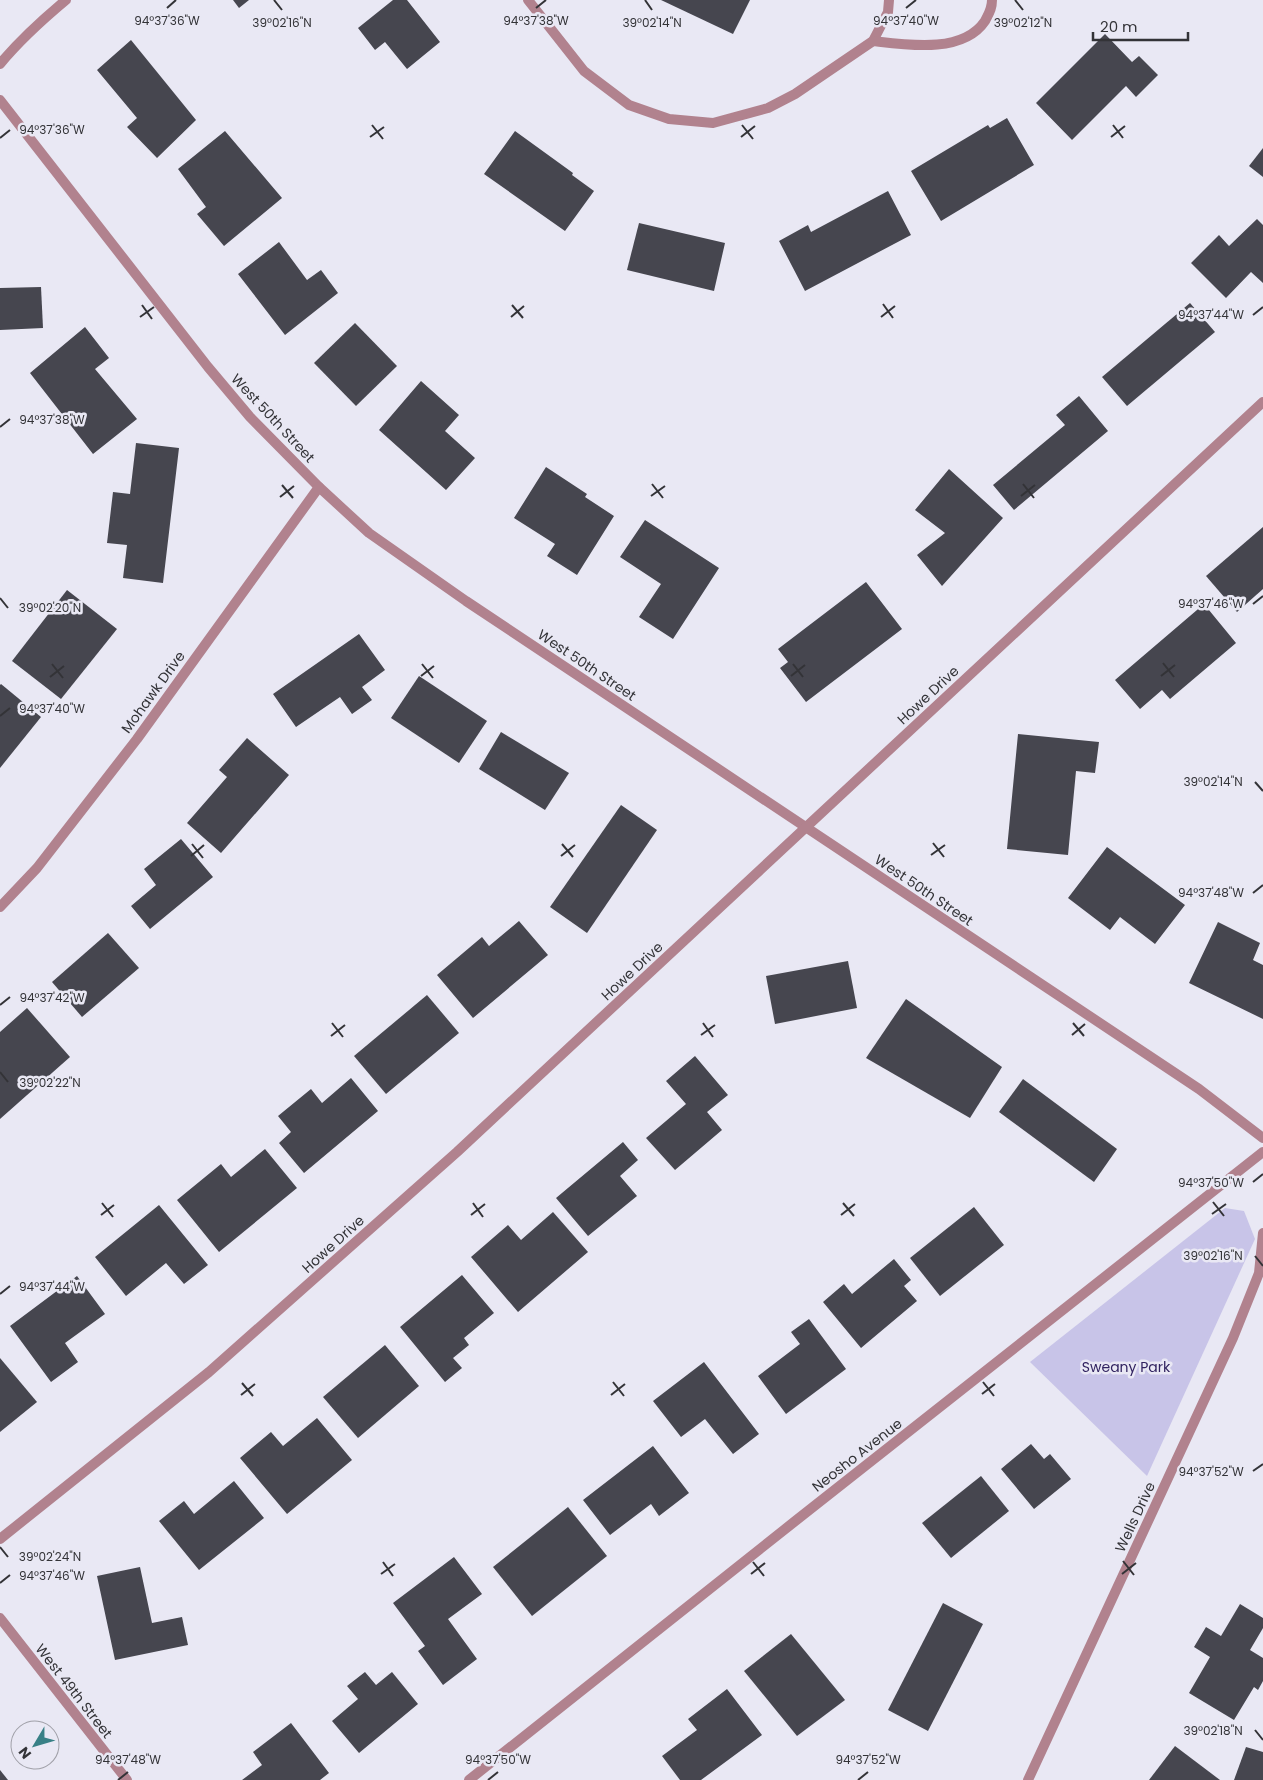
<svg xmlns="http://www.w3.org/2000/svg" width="1263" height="1780" viewBox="0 0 1263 1780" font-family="Poppins,sans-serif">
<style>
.green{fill:#c8c4e8}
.building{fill:#46464f}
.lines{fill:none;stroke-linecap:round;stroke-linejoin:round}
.minor{stroke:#b1828e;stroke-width:10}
.ticks{fill:none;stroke:#333337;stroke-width:2}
.labels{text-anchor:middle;stroke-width:5;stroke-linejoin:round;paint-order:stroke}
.street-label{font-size:14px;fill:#333337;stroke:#e9e8f4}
.park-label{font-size:14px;fill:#312360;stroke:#e9e8f4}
.ticks-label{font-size:12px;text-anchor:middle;fill:#333337;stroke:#e9e8f4;stroke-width:5;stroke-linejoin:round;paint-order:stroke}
</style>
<rect width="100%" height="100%" fill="#e9e8f4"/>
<path class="green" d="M1225,1208L1244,1211L1255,1239L1147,1476L1030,1362Z"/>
<g class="building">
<path d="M233,0H249L239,8Z"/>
<path d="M393,0H407L440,42L407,69L385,42L375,50L358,28Z"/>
<path d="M661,0H750L733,34Z"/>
<path d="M1105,34L1132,62L1139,56L1158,75L1136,97L1126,86L1072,140L1036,103Z"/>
<path d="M131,40L196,120L157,158L127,127L137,118L97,70Z"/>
<path d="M1007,118L1034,165L941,221L911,171L988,125L990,128Z"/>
<path d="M225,131L282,198L224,246L197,214L206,207L178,169Z"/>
<path d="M515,131L573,173L572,175L594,191L565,231L484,174Z"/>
<path d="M1263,148V177L1249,166Z"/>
<path d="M888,191L911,235L805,291L779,241L808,225L811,232Z"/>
<path d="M1257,219L1263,225V283L1251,272L1226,298L1191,263L1219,235L1229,246Z"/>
<path d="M639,223L725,243L714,291L627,270Z"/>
<path d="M279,242L307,280L321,270L338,293L285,335L238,274Z"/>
<path d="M41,287L43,328L0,330V288Z"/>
<path d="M1190,303L1215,332L1127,406L1102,377Z"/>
<path d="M355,323L397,366L356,406L314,363Z"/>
<path d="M85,327L109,358L95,369L137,419L93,454L30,373Z"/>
<path d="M421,381L459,415L445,431L475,458L446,490L379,430Z"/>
<path d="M1079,396L1108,431L1014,510L993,485L1065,425L1056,415Z"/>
<path d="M136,443L179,448L163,583L123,578L127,545L107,543L113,492L130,494Z"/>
<path d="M546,467L587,494L585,497L614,516L577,575L547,556L555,544L514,518Z"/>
<path d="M949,469L1003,518L942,586L917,555L945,533L915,510Z"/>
<path d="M645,520L719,568L673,639L639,617L661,584L620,557Z"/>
<path d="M1263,527V589L1237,612L1206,576Z"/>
<path d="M866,582L902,629L806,702L780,668L788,662L778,649Z"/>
<path d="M67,590L117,629L61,699L12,661Z"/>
<path d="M1204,604L1236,643L1170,699L1162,690L1140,709L1115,680Z"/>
<path d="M359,634L385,670L362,687L372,700L352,714L340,697L296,727L273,694Z"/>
<path d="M419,676L487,721L459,763L391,718Z"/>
<path d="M1,684L41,717L0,768V685Z"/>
<path d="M501,732L569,773L545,810L479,769Z"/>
<path d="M1018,734L1099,742L1095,773L1076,771L1068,855L1007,849Z"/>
<path d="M247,738L289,775L221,853L187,823L227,777L219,770Z"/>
<path d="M621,805L657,830L587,933L550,907Z"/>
<path d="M181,839L213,877L150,929L131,906L156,885L144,869Z"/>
<path d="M1107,847L1185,905L1155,944L1120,917L1110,930L1068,898Z"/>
<path d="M519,921L548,955L473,1018L437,975L482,937L489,946Z"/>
<path d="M1218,922L1260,943L1253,960L1263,965V1019L1189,983Z"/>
<path d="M108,933L139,968L82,1017L52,982Z"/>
<path d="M848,961L857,1008L775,1024L766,976Z"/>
<path d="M427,995L459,1033L386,1094L354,1056Z"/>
<path d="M906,999L1002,1067L970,1118L866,1058Z"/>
<path d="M27,1008L70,1057L0,1119V1032Z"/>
<path d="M695,1056L728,1095L707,1112L722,1130L675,1170L646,1138L686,1104L666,1081Z"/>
<path d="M351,1078L378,1111L304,1173L279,1143L291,1132L278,1116L311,1089L322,1103Z"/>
<path d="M1023,1079L1117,1149L1094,1182L999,1112Z"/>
<path d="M623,1142L638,1160L620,1176L637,1196L588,1236L556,1198Z"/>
<path d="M265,1149L297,1188L219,1252L177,1200L221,1164L231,1177Z"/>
<path d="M159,1205L208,1265L184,1284L166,1263L126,1296L95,1257Z"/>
<path d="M974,1207L1004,1245L940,1296L910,1258Z"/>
<path d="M553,1212L588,1252L518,1312L471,1257L508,1225L521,1240Z"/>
<path d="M894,1259L911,1280L904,1286L917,1301L861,1348L823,1302L844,1284L852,1294Z"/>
<path d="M462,1275L494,1313L464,1338L469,1345L453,1358L462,1368L445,1382L400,1327Z"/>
<path d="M77,1276L105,1314L65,1343L78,1362L51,1382L10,1326Z"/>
<path d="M809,1319L846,1369L786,1414L758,1376L800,1344L791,1332Z"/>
<path d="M385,1345L419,1386L358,1438L323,1397Z"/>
<path d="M0,1358L37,1402L0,1432Z"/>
<path d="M704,1362L759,1434L733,1454L705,1419L681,1437L653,1401Z"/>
<path d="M317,1418L352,1460L287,1514L240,1458L271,1432L283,1446Z"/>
<path d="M1031,1444L1044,1459L1050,1454L1071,1479L1034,1509L1001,1469Z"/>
<path d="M653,1446L689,1493L659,1516L651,1504L610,1535L583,1500Z"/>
<path d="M981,1476L1009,1511L951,1558L922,1523Z"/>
<path d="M234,1481L264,1518L199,1570L159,1521L184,1501L194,1514Z"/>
<path d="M568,1507L607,1556L532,1616L493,1567Z"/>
<path d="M454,1557L482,1594L448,1619L477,1659L443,1685L418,1651L425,1646L393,1603Z"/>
<path d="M140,1567L152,1623L182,1617L188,1645L115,1660L97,1576Z"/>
<path d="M943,1603L983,1624L928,1731L888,1710Z"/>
<path d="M1240,1604L1263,1618V1628L1250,1650L1263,1658V1681L1258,1690L1254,1687L1234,1720L1189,1693L1210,1657L1194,1647L1206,1627L1221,1636Z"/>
<path d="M791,1634L845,1700L797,1736L744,1671Z"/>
<path d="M365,1672L376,1685L392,1672L418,1704L359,1753L332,1721L358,1699L347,1686Z"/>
<path d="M727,1689L762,1735L701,1780H680L662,1756L697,1730L688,1719Z"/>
<path d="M291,1723L329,1773L320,1780H242L262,1765L253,1752Z"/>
<path d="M1175,1746L1220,1780H1149Z"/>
<path d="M1246,1747L1263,1752V1780H1234Z"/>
<path d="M0,1770L8,1780H0Z"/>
</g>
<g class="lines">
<g class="minor">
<path d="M528,0L584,71L629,105L669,119L713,123L768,108L795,94L873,41L888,12L889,0"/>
<path d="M873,41C907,45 963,54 985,21C989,13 992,9 992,0"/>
<path d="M0,64C20,40 42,20 66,0"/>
<path d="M0,100L208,367L250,417L319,487L369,533L466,601L1199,1089L1263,1138"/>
<path d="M0,907L37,868L137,739L319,487"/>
<path d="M0,1539L209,1372L457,1152L1263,402"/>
<path d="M0,1618L127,1780"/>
<path d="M469,1780L794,1522L1263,1152"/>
<path d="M1028,1780L1233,1338L1259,1273L1263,1233"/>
</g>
</g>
<path class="ticks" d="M274,0L282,10M645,0L652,10M1015,0L1023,10M167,8L176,0M536,8L546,0M906,8L916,0M372,125L383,139M742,125L753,139M1113,125L1123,138M370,137L384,127M741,137L755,126M1111,137L1125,126M0,138L10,130M883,304L893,318M142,305L152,319M512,305L523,318M1253,315L1263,307M140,317L154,307M511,317L524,306M881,317L895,306M0,427L10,419M652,484L663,498M1023,484L1034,498M282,485L293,498M651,496L665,486M1021,496L1035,485M280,497L294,486M0,598L8,608M1253,604L1263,596M1163,663L1174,677M52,664L63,678M422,664L433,678M793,664L803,677M421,676L434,666M791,676L805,665M1161,676L1175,665M50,677L64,666M0,716L10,708M1255,782L1263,791M933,843L944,857M192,844L203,858M562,844L573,857M931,855L945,845M191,856L204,845M561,856L575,845M1253,893L1263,885M0,1005L10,997M332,1023L343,1037M703,1023L713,1037M1073,1023L1084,1036M701,1035L715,1025M1072,1035L1085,1024M331,1036L345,1025M0,1072L8,1082M1253,1182L1263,1174M1213,1202L1224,1216M102,1203L113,1217M473,1203L483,1217M843,1203L854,1216M1212,1214L1226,1204M101,1215L114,1205M471,1215L485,1204M841,1215L855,1204M1255,1256L1263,1266M0,1294L10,1286M613,1382L624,1396M983,1382L994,1396M242,1383L253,1396M982,1394L995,1384M241,1395L255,1384M611,1395L625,1384M1253,1471L1263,1464M0,1547L8,1557M1123,1561L1134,1575M383,1562L393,1576M753,1562L764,1576M381,1574L395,1564M751,1574L765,1563M1122,1574L1136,1563M0,1583L10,1575M1255,1730L1263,1740M118,1780L128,1772M488,1780L498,1772M858,1780L868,1772"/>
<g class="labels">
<g class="street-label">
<text transform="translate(273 418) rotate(47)" y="5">West 50th Street</text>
<text transform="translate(587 665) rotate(34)" y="5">West 50th Street</text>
<text transform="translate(153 692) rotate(-54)" y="5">Mohawk Drive</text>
<text transform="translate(928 695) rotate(-43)" y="5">Howe Drive</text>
<text transform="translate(924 890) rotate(34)" y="5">West 50th Street</text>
<text transform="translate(632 971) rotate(-43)" y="5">Howe Drive</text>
<text transform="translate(333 1244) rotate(-42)" y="5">Howe Drive</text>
<text transform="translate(857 1455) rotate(-38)" y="5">Neosho Avenue</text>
<text transform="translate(1135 1517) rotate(-65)" y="5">Wells Drive</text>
<text transform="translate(74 1691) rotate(52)" y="5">West 49th Street</text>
</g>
<g class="park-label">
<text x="1126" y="1372">Sweany Park</text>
</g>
</g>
<g class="ticks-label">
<text x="167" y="25">94°37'36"W</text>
<text x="536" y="25">94°37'38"W</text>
<text x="906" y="25">94°37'40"W</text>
<text x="282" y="27">39°02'16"N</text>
<text x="652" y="27">39°02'14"N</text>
<text x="1023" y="27">39°02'12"N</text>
<text x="52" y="134">94°37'36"W</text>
<text x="1211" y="319">94°37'44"W</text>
<text x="52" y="424">94°37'38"W</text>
<text x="1211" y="608">94°37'46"W</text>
<text x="50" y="612">39°02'20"N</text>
<text x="52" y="713">94°37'40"W</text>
<text x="1213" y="786">39°02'14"N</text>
<text x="1211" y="897">94°37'48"W</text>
<text x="52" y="1002">94°37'42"W</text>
<text x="50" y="1087">39°02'22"N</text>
<text x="1211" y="1187">94°37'50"W</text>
<text x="1213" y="1260">39°02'16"N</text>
<text x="52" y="1291">94°37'44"W</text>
<text x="1211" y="1476">94°37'52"W</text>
<text x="50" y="1561">39°02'24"N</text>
<text x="52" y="1580">94°37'46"W</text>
<text x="1213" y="1735">39°02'18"N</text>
<text x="128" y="1764">94°37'48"W</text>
<text x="498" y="1764">94°37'50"W</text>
<text x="868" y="1764">94°37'52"W</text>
</g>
<g transform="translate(35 1745) rotate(232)"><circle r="24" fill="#e9e8f4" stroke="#a0a0a8"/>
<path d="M0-4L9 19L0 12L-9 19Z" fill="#388086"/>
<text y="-8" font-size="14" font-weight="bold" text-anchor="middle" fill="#333337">N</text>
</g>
<path d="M1093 32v8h95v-8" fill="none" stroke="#333337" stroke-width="2.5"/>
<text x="1100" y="32" font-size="15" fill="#333337" stroke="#e9e8f4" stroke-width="4" paint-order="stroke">20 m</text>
</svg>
